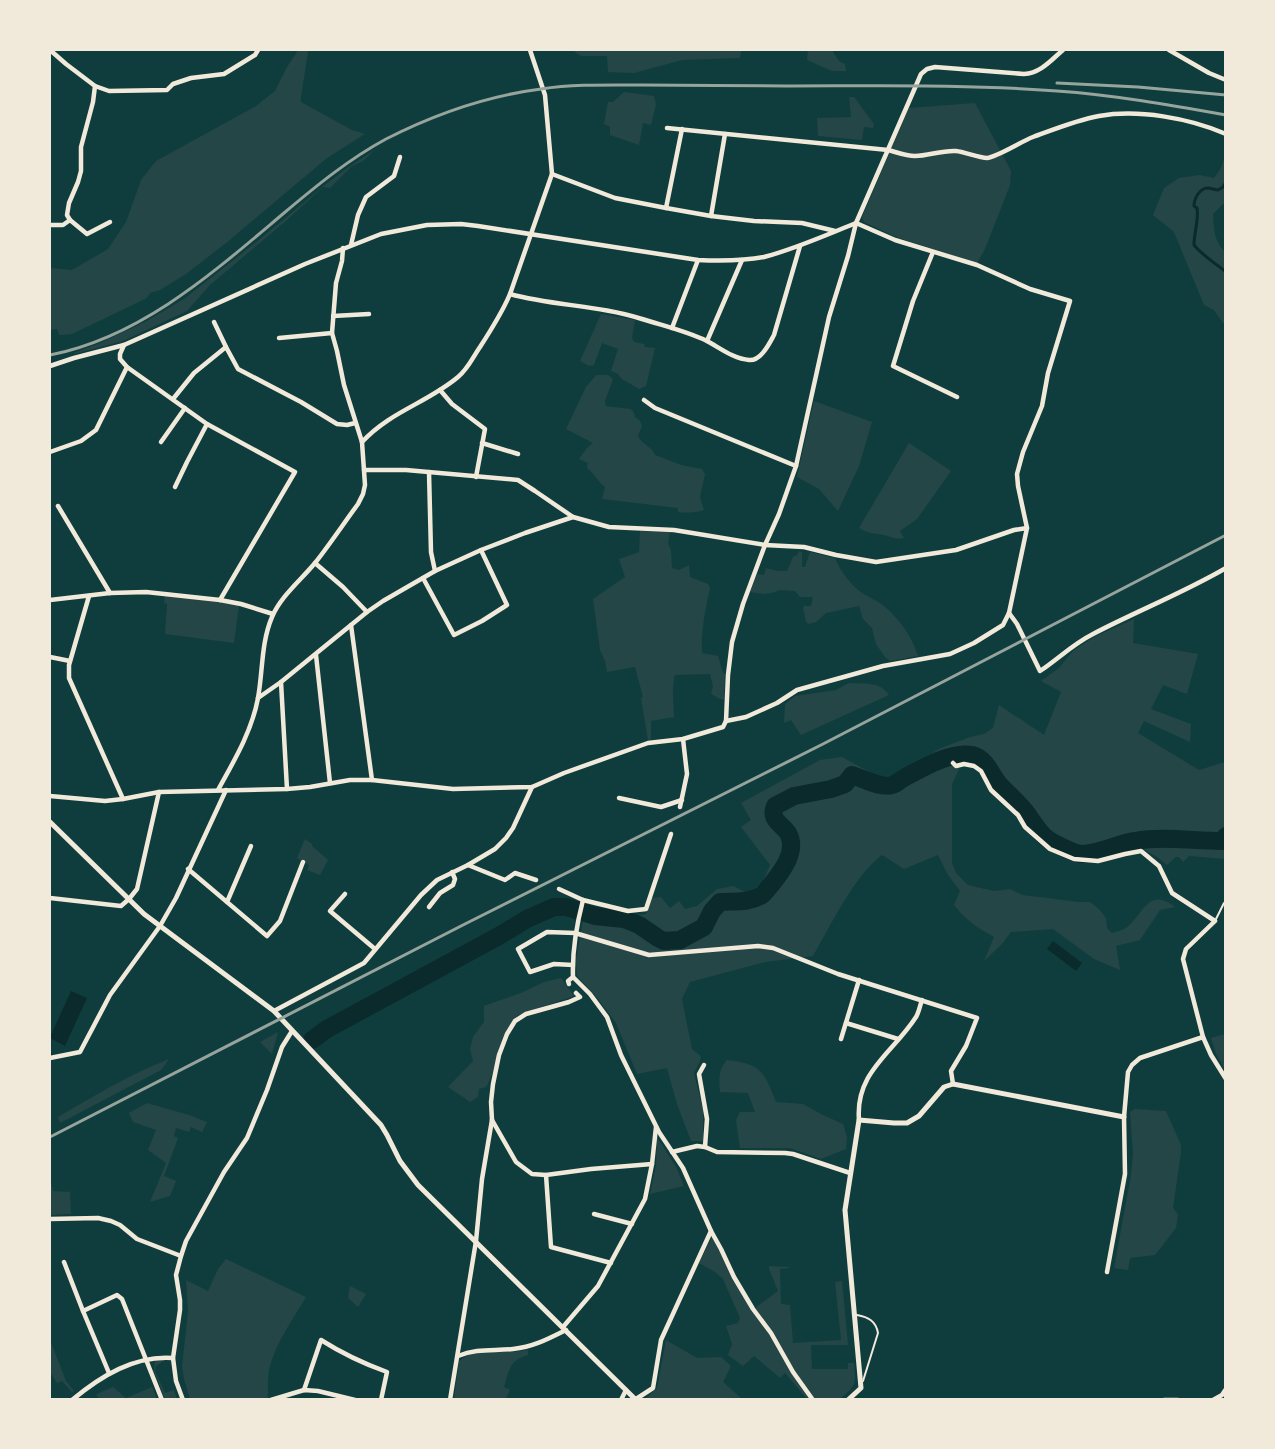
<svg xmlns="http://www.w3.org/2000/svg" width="1275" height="1449" viewBox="0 0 1275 1449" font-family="Spectral,serif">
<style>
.green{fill:#244646}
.water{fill:#0a2a2b}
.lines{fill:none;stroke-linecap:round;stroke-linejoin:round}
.stream{stroke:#0a2a2b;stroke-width:3}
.river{stroke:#0a2a2b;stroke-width:18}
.service{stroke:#f1e9da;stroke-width:2}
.minor{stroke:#f1e9da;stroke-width:4.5}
.tertiary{stroke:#f1e9da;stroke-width:5}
.rail{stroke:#97a49c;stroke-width:3}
</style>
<rect width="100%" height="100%" fill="#0f3d3e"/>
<g class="green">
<path d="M296,50H308V52L301,97V102L352,130L365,134L327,158L226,243L186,274L160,290L150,293L147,298L72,334L59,335L57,329L50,330V268L72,270L108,249L126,222L141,180L156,161L256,106L275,91L287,67L297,52Z"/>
<path d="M572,50H741L740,58L682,60L634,73L608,72L607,56H581Z"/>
<path d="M808,50H832L839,61L845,64L846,71H832L807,60Z"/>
<path d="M624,92L654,96L656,104L651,125L643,123L639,145L610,135V127L604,124L608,102H613Z"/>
<path d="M849,97H854L874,124L873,128L864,127L862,140L818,136L817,118L851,117Z"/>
<path d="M975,103L1011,171L1010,185L985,249L977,263L896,237L864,222L862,217L909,108Z"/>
<path d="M376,149L363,161L352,166L330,188L323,187L287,220L210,285L187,311L123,341L74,354V353L100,343L145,322L184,299L259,240L326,184L346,169Z"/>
<path d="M1225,156V202L1213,214C1214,231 1214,240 1225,252V324L1223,323L1214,310L1204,305L1174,232L1153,215L1164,188L1179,178L1200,175L1214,178L1221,168Z"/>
<path d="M601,314L635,320L632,338L634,342L644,344L645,347L655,348L646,386L639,389L622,379L618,374L611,371L618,349L602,343L594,365L589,366L580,361Z"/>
<path d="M596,375H608L613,379L605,401L606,406L630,409L633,411L635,417L640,421L642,426L638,436C642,445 652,446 655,455L681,465L702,469L705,474L700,497L704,510C695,513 687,513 678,512V508L602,499L605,487C597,481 595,474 587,468L588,463L579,459L587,448L593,443L566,429L586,387Z"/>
<path d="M814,401L872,422L859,466L838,511L819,489L797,477Z"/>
<path d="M909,443L951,471L917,519L900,531L904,538C896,540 892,537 884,535C873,533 869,534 859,528Z"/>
<path d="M640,531L670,532L668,543L671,551L672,568L679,570L689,565L690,577L708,584L710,588C705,610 701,631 702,653L718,656L722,670L725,675L724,700L718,698L711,694L713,686L710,674L675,675C671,689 674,702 674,717L651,721V739L648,740L641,698L643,697L635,667L607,672L605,661L600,650L593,599L625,577L619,559L639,552Z"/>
<path d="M799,551L802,552V567H805L810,552L835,558C841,572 851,586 864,594C870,598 878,601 884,606C901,621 911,635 918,656L890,661L885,657L876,644L872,628L863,619L859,606L826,613L816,622L809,624L806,622L803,608L804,606H811L813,597H800L795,591L780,590L772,593L764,594L750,592L757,574L764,575L766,568L778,571H787L793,557L797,555Z"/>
<path d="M165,595L227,602L239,605L234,643L165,634L167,604L164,603Z"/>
<path d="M1134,619L1133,643L1198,654L1187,694L1163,685L1151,709L1191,724L1190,742L1144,721L1138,733L1199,770L1225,762V859L1189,856L1183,862L1179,857H1176L1167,865L1157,857L1138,846L1105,854L1080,857L1052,847L1030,829L1018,813L992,787L986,774L973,763H962L952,784V863L956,873L968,885L994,891L1010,889L1023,895L1078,902H1090L1099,909L1106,918L1107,928L1112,933C1116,932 1122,930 1126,928C1144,914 1148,886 1175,907L1160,910L1140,940L1116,946L1120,970L1094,959L1053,929L1011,932L1002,944L984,961L994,937C976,927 966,920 954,905L960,891L948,875L938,855L904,869L882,855C854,876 831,925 813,956L765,962L690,982L682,999L692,1049L701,1056L700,1061L694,1073L703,1110V1141H691L677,1104L667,1068L637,1074L616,1023L598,999L577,976L576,960L585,909L622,917L646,914L652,898L661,897L670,908L679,901L685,909L697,906L717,889L733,886L747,893L762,884L770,865L741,827L751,820L741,803L820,760L842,757L877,776H892L941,748L970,737L984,734L993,728L999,705L1044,735L1061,692L1041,681L1059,668L1073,651L1094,637Z"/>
<path d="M849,683C864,684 880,681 889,695L801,735L791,720L784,723L785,704L795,696L836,690Z"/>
<path d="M305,839L312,844V846L328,860L320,875L307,870L309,865L297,858Z"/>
<path d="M561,978L574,996L518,1015C497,1034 500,1064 486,1087L479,1089L478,1097L470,1102L448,1087L473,1061L470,1049L473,1037L484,1022V1006L521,993L544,982Z"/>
<path d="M278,1032L272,1054L260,1042Z"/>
<path d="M1225,1034H1226L1225,1070L1216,1054L1211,1038Z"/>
<path d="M169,1059L161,1070L60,1123L58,1117C94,1096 130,1074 169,1059Z"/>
<path d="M727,1060C762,1064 764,1072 776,1102L803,1104L823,1115L843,1124L847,1137L846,1149L821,1159L790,1148H740L736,1120L740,1112H755L748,1093L720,1092C719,1080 718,1070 727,1060Z"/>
<path d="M147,1103L189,1115L207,1122L202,1132L191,1127L189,1132L176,1128L174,1136L178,1138L164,1176L176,1181L170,1196L150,1202L166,1163L148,1150L156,1130L133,1122L129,1113Z"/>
<path d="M1135,1109L1166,1111L1181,1145V1152L1173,1208L1178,1214L1176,1228L1155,1255L1130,1258L1128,1270L1114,1268L1131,1175L1133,1154L1130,1112Z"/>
<path d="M657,1137L676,1167L684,1186L650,1194L656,1165Z"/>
<path d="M50,1178L53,1191L70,1192L71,1214L50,1215Z"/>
<path d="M712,1237L751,1311L778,1291L769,1269V1266L789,1267V1268L780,1269L781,1304L790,1305L793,1343L841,1340L835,1282L842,1281L848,1345H811L812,1369H848V1363H854C856,1385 857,1384 840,1399H807L785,1373L780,1378L754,1356L743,1366L728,1355L732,1344L726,1326L738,1323L740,1318L723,1279L715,1272L699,1263Z"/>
<path d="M226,1259L306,1297C293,1319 277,1341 270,1366C267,1377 268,1388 268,1399H190L184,1379L182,1366L188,1312L186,1280L208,1291L218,1269Z"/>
<path d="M350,1286L366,1294L358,1307L348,1298Z"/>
<path d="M50,1340L66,1381L74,1391L72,1392L62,1381L57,1383L50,1372Z"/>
<path d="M666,1340L697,1358L721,1357L731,1366L723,1382L742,1399H645L657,1388Z"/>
<path d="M528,1350V1355C509,1360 509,1371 504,1387L510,1390L506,1399L462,1400L454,1398L459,1361L468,1355L484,1352H513Z"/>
<path d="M155,1360H165L156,1366L155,1371L165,1393L174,1390L177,1399H165L154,1371Z"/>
<path d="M113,1387L126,1398L152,1387L157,1399H100L96,1395L101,1392Z"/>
</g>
<g class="water">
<path d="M1053,941L1082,963L1076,971L1047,949Z"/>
<path d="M71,991L87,998L65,1046L50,1038V1037Z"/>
</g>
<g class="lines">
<path class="stream" d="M1226,182L1223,187L1218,190C1216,190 1210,188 1208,188C1200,188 1194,198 1194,206L1197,208C1199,220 1194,232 1194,245C1203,256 1215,263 1226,272"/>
<path class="river" d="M312,1040L327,1029L497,937L527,919L554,907H566L595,916L624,919L639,925L658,938L664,941L680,940L704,927L712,911L720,902C733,901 750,903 762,895C765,893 768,888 771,885C782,871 798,851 788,833C782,824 769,820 775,806L794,796L831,789L845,784L852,775C864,779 880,788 892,785C896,784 900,780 904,778C922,768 951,751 972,755C987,759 990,773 999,784C1007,793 1017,801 1025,811C1031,819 1037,829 1044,836C1050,842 1073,853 1081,854C1097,855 1119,843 1135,841C1163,836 1193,841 1222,841L1226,836"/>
<g class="service">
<path d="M1215,921L1224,903"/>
<path d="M857,1315C868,1317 876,1321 878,1333L863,1381"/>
</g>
<g class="minor">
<path d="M50,50L66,64L95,86L93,102L81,147V171L78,182L69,203L67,215L70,220L87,234L110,222"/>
<path d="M1169,50L1209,73L1226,80"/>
<path d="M95,86L109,91L167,90L173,84L191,78L224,74L255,55L258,50"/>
<path d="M667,128L888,150C896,152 906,156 915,156C928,156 942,150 956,151C965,152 979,158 987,158C997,157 1022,141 1033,137C1055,129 1077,120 1099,116C1138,109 1189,118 1226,134"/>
<path d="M552,174L615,198L666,208L711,216L754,221L802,223L835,231"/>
<path d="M666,208L682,129"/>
<path d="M711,216L725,134"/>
<path d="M50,225H63L70,220"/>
<path d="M351,245L358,215L366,197L394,176L400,157"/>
<path d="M933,252L913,301L893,366L957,397"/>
<path d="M510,294C553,306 599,305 642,319C664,326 686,331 707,341C720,348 734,359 749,360C761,361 769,344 774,335L800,246"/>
<path d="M333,316L369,314"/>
<path d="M214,322L226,347"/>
<path d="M672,328L698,260"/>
<path d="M279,338L332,333"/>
<path d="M707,341L742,260"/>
<path d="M124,345L120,354V359L127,367L207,424L295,472L220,600"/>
<path d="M50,366L74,358L124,345L305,264L381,234L427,225L461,224L478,226L698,260C720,261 743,261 764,257C795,249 826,235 856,223L895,240L977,265L1030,289L1070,301L1048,373L1042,406L1023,452L1017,474L1018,486L1027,528L1009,613L1003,625L974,643L950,654L883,666L797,690L777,703L746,717L726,721"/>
<path d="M440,390L452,404L485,429L476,477"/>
<path d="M173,399L194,373L226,347L238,369L301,402L337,424L347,425L355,423"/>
<path d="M644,400L655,408L796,466"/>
<path d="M161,442L185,408"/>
<path d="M362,442C391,411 427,403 458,377C468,369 473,357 480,347C491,330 502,313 510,294L552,174L545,95L530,50"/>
<path d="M482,443L518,454"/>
<path d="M50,452L81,441L96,430L127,367"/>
<path d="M364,470H406L518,480L535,491L573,517L609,527L674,530L765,545L804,547L836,555L876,562L956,550L1014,530L1027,528"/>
<path d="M429,472L431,552L435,571"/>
<path d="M175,487L187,462L207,424"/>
<path d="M58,506L110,593"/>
<path d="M315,563L343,587L367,612"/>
<path d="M423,578L454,635L482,621L507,605L481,550"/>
<path d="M89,596L69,665V678L123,799"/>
<path d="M50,600L110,593L146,592L220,600L241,604L273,614"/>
<path d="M1009,613L1017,624L1040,671C1058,659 1073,644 1093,634C1137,611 1183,593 1226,568"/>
<path d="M351,625L372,780"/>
<path d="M316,655L330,783"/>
<path d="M50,657L70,661"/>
<path d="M281,682L287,789"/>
<path d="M258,698L281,682L367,612L383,601L435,571L481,550L525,533L573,517"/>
<path d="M953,763L956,766L964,764L974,766L981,771L991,790L1018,815L1025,827L1050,849L1074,859L1098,861L1125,854L1141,851L1159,866L1172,893L1215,921L1186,949L1183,959L1203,1037L1211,1055L1226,1079"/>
<path d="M218,790C234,761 252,731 258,698C263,670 261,643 272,617C281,596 301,580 315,563C330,544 344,523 358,504L363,494L365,485L362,442L344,385L337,351L332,333L336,283L342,261L343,248"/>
<path d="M50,796L105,801L123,799L159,792L287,789L310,787L350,780H372L453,789L532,787L564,773L648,743L683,739L723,727L726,721L728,675L732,642L743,604L765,545L779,514L796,466L829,317L848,256L856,223L921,74L927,69L935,67L1024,74C1041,73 1051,60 1063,50"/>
<path d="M619,798L661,807L682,800"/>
<path d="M680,807L687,774L683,739"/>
<path d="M468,865L505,880L515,873L536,880"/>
<path d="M188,869L267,936L280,921L303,862"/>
<path d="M559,889L583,900L628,911L646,909L671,834"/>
<path d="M345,894L330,911L375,949"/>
<path d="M50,898L121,906L129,899L137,889L159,792"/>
<path d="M583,900C576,927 572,950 573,977L590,994L607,1017L621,1055L659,1132L683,1168L711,1231L661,1340L653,1388L636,1399"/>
<path d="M227,902L251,846"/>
<path d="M429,907L440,893L453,885L455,879L452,872"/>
<path d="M573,965L554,964L530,972L518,949L547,932L575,933L649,955L758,946L773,948L838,974L977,1018L966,1046L951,1071L953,1084"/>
<path d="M569,984L568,981L573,977"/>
<path d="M274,1011L364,963L421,895L437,880L468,865L495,849L506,838L513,828L532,787"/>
<path d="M846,1023L898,1039"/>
<path d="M841,1039L859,980"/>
<path d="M50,1058L80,1052L110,995L160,926L176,898L226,790"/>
<path d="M704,1065L699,1074L707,1119L705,1147"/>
<path d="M492,1120L516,1162L532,1174L546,1175L591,1169L652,1164"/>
<path d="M859,1120C855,1072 893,1053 916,1017C919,1012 920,1005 922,1000"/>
<path d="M672,1152L697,1146L705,1147L717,1152L785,1153L793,1154L850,1173"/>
<path d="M546,1175L551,1247L611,1263"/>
<path d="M594,1214L632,1224"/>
<path d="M50,1219L98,1218L111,1221L120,1225L137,1239L181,1256"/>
<path d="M711,1231L721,1249L734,1277L753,1309L771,1333L793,1372L813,1400"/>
<path d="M64,1262L83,1311"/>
<path d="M1107,1272L1125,1174L1124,1117L1128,1072L1132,1065L1140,1058L1203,1037"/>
<path d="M563,1327L598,1286L645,1199L652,1164L656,1127"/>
<path d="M458,1356C477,1348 493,1351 513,1349C533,1347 548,1339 566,1330"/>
<path d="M109,1373L83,1311L117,1295L122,1299L162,1400"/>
<path d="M304,1390L321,1340C343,1354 362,1363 387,1372L381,1400"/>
<path d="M72,1400C101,1376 135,1355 173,1358"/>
<path d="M183,1400L176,1381L173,1358L180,1310V1300L176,1275L181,1256L186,1241L224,1172L247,1138L267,1090L282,1047L292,1031"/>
<path d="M271,1400L304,1390L318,1391L355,1400"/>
<path d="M450,1400L476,1241L482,1179L492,1120L491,1102L493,1084L499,1055L507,1034L515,1021L526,1014L569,1002L580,997L576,993"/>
<path d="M621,1400L626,1390"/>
<path d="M1164,1400H1178"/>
<path d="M1213,1400L1222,1395L1226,1389"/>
</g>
<g class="tertiary">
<path d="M50,822L144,914L274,1011L381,1125L387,1135L400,1161L418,1185L636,1400"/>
<path d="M848,1400L861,1388L845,1210L859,1120L894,1123H907L919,1116L944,1087L953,1084L1124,1117"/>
</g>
<g class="rail">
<path d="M1057,83L1138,87L1226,95"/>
<path d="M50,355C142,337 215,271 284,213C316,186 349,159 386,139C435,114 486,96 541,89C574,84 608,85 642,85C690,85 738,86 786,86C877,86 967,84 1057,91C1114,95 1170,105 1226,115"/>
<path d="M50,1137L461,926L823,744L1226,535"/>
</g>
</g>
<rect width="1275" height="1449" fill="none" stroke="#f1e9da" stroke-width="102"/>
</svg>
